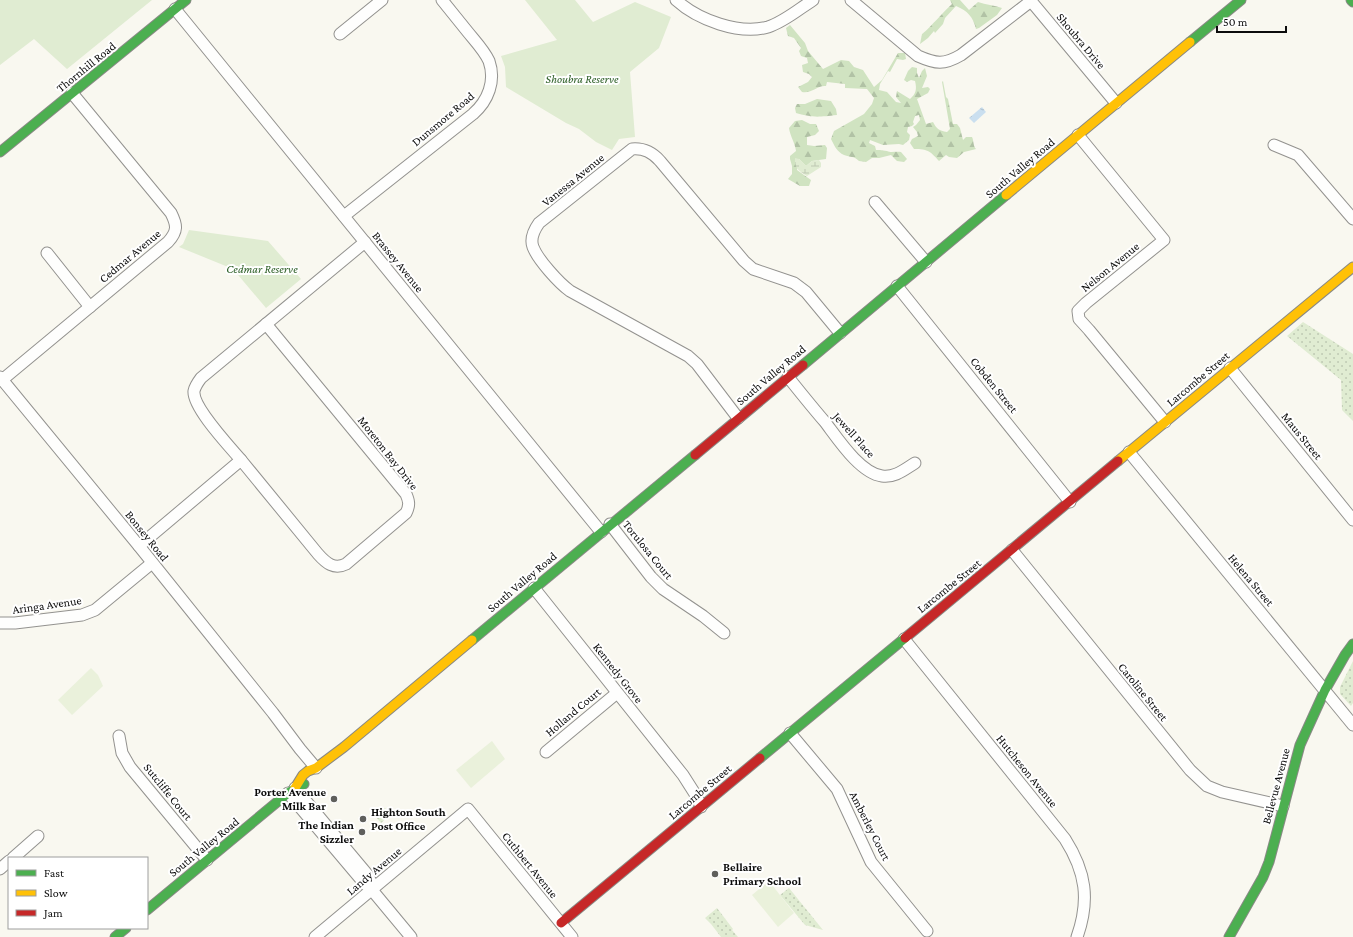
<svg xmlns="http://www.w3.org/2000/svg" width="1353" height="937" viewBox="0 0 1353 937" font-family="'Crimson Pro',serif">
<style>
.grass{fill:url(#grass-dots)}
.forest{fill:url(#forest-firs)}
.wetland{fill:url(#wetland-marsh)}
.park{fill:#e0ecd2}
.pitch{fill:#eaf1db}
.water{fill:url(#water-ripples)}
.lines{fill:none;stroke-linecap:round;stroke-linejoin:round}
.street-casing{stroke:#93928f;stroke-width:13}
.fast-casing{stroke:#898985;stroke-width:11}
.slow-casing{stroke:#898985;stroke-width:11}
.jam-casing{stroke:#898985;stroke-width:11}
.street{stroke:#fefefd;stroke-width:11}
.fast{stroke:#4caf50;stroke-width:9}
.slow{stroke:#ffc107;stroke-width:9}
.jam{stroke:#c62828;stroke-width:9}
.poi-dot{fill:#5f5f5c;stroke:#fff;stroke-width:1.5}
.labels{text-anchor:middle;stroke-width:4;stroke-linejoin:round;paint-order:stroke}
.street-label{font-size:12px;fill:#0c0c0c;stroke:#fff}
.park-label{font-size:12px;font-style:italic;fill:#295c23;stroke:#fff}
.poi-label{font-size:12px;font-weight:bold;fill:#0c0c0c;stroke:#fff;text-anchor:end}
</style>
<defs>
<pattern id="grass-dots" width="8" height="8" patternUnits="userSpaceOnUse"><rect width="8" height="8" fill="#e0ecd2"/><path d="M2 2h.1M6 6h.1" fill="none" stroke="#bfc9b3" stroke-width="1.8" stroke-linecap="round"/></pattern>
<pattern id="forest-firs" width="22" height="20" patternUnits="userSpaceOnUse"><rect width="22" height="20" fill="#d0e3c1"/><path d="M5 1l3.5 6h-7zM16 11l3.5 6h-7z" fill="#b1c2a5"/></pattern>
<pattern id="wetland-marsh" width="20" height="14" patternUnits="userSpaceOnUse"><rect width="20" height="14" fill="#e0ecd2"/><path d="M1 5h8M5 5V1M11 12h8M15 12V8" fill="none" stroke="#bfc9b3"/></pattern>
<pattern id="water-ripples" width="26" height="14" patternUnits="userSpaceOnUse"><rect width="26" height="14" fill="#cadfef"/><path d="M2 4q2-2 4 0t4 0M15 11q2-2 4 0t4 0" fill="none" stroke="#acbecc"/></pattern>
</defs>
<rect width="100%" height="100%" fill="#f9f8f0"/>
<g class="grass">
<path d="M1303,322L1353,354V421L1342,410L1341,380L1287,336Z"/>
<path d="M1353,661V703L1351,706L1340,694V687Z"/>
<path d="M385,808L391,814L381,823L375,816Z"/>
<path d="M789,888L823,930L805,925L780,895Z"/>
<path d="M717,908L733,929L732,930L738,937H721L711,924L705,918Z"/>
</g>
<g class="forest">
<path d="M950,0H960L969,10L978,2C986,5 994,5 1002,8L997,15L979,28L976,29C973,17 968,11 956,6L945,18L943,24L935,33L934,31L928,38L920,44L922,34C926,32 946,9 952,4Z"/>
<path d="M790,25L805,43L808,51L823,69L841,60L849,61L854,67L863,70L874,87L882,80L898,53H905L906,59L903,60L897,59L890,72L888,71L880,84L879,90L887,92L896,102L901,103L896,97L897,91L910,99C916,94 917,89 915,81L911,80L907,82L904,80L908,71L912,67L917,68V73L919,78L922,71L925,68L927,76L922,88L928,87L930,89L928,93L917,99L926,124L933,122C936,128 939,131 947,132L950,129L942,82L943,81L946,97L948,99L953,124H957L960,128L963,140L966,137H972C974,141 973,146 976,149L964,152L957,158L949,157L946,155L939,161C930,151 928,149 914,149L910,143L912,139L918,136L917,132L913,127L916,125L920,120L919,115L915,116L913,122L914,124L912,126L908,127L907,132L910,135L909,140L903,145L899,144L883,145L870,140L869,143L875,146L876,150C881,150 881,150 887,151C891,153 896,151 901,152L907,159L904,162L897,161L891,155L879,158H872L866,162L859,161C853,155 851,158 844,155C837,152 834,145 831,139L834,131L864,114L872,104L874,98L867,89L845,88V84L827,82L826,86C817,85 812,94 802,92L798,87L808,82L812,77L809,74L803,72L802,65L808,63L807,58L801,56L799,51L801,48L794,38L788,36L786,28Z"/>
<path d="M817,99L831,101L836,109L837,115C818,117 814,118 796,113L795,108L797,104H805Z"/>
<path d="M802,120L810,124H816L819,131L815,135L807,137V145L814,146L825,145L827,148L826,159L812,161L806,166L799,159L797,170L811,180L809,186H800L788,179L792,174V166L790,159V156L796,151C795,143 790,136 789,128L795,121Z"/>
</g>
<path class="wetland" d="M795,158L799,159L806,166L812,161L819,160L821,163V167L807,176C799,171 794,168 795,158Z"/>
<g class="park">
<path d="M0,0H152L67,69L34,39L0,65Z"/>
<path d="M525,0H575L593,22L635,2L671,17L659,48L630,72L635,137L619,139L612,150L596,142L579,129L566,123L506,87L505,67L501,56L557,40Z"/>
<path d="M189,230L268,241L301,279L266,308L233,269L179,247L183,244Z"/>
</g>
<g class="pitch">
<path d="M91,668L98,675L103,686L72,715L58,700Z"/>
<path d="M492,741L505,759L471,788L456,770Z"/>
<path d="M769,881L794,913L778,927L752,895Z"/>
</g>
<path class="water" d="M982,107L986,112L974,123L969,118Z"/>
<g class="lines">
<g class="street-casing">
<g id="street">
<path d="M676,0C698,20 739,35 768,27C784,22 799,9 813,0"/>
<path d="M851,0L918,56C936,64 944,65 961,55L1031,1L1116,103"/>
<path d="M175,9L601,532"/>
<path d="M340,34L382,0"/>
<path d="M1078,135L1164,240L1086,303L1078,311L1079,319L1089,330L1165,422"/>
<path d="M1274,145L1298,155L1353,219"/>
<path d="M875,202L926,262"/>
<path d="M344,216L473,114C488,101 496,81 489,61C484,50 475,41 467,31C459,21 450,10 442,0"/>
<path d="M47,253L90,307"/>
<path d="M897,286L1070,502"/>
<path d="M1230,368L1353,520"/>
<path d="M0,377L139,546L273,713L300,749L316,768"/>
<path d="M788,377C800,392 812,407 825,422C838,439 860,473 882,476C895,478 905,469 915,463"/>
<path d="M2,380L168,242C178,231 177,225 171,213L72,93"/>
<path d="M738,418L697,364L688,356L570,291C559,283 538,260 533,247C530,239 534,230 539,223L632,149C644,148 652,152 660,161L744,261L753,269L794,283L806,292L840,333"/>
<path d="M1129,452L1353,725"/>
<path d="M241,460C230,447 192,407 194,391C195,386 198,382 201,378L365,242"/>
<path d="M610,524L651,577L663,589L703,616L724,633"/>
<path d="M139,546L241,460L318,554C326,563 334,570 346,564L406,513C410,505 409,501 406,494L266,324"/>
<path d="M1012,550L1190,770L1207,786L1222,792L1283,806"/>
<path d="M534,588L683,775L697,797L701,807"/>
<path d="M0,623H15L82,615L95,610L152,563"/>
<path d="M904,639L1065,839C1086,872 1090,900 1077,937"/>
<path d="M790,733L837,789L871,862L927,931"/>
<path d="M119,736L122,753L130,767L207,860"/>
<path d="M546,752L617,693"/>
<path d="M295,788L367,874L371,882L372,890"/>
<path d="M288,793L364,883L372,890L411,937"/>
<path d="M13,858L38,836"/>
<path d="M0,869L9,861"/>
<path d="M315,937L468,809L572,937"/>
</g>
</g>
<g class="fast-casing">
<g id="fast">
<path d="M1351,0L1353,2"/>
<path d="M1190,42L1241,0"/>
<path d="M0,152L186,0"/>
<path d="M803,365L1006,195"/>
<path d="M472,640L695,455"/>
<path d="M760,758L905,638"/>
<path d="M147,910L288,793L304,784"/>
<path d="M115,937L126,928"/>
<path d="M1229,937L1263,877L1269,862L1300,745L1325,690L1345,655L1353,644"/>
</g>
</g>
<g class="slow-casing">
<g id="slow">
<path d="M1006,195L1190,42"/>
<path d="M1118,461L1353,267"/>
<path d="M295,788L303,775L308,771L316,768L344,747L472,640"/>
</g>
</g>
<g class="jam-casing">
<g id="jam">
<path d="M695,455L803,365"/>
<path d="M905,638L1118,461"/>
<path d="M561,923L760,758"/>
</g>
</g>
<use href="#street" class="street"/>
<use href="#fast" class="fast"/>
<use href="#slow" class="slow"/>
<use href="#jam" class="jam"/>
</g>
<g class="poi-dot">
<circle cx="334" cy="799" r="4"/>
<circle cx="363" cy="819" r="4"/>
<circle cx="362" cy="832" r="4"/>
<circle cx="715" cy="874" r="4"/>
</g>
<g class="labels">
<g class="street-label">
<text transform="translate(1081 41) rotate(50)" y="4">Shoubra Drive</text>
<text transform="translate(86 67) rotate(-39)" y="4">Thornhill Road</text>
<text transform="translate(443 119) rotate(-40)" y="4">Dunsmore Road</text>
<text transform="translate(1020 168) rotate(-40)" y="4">South Valley Road</text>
<text transform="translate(573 180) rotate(-39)" y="4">Vanessa Avenue</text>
<text transform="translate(130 256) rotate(-40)" y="4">Cedmar Avenue</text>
<text transform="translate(398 262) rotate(51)" y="4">Brassey Avenue</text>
<text transform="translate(1110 267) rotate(-39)" y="4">Nelson Avenue</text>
<text transform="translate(771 375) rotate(-40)" y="4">South Valley Road</text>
<text transform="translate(1198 379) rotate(-40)" y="4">Larcombe Street</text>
<text transform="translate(994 385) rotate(51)" y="4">Cobden Street</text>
<text transform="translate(854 435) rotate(48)" y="4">Jewell Place</text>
<text transform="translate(1302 436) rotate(51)" y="4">Maus Street</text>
<text transform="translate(388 453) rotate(52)" y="4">Moreton Bay Drive</text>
<text transform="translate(147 536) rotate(51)" y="4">Bonsey Road</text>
<text transform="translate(648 550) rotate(51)" y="4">Torulosa Court</text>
<text transform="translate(1251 580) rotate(50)" y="4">Helena Street</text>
<text transform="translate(522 582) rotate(-40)" y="4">South Valley Road</text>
<text transform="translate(949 586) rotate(-39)" y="4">Larcombe Street</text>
<text transform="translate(47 605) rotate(-8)" y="4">Aringa Avenue</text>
<text transform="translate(618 673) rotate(52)" y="4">Kennedy Grove</text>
<text transform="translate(1143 692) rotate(51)" y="4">Caroline Street</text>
<text transform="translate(573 712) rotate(-40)" y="4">Holland Court</text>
<text transform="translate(1027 771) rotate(51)" y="4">Hutcheson Avenue</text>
<text transform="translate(1276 786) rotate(-75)" y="4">Bellevue Avenue</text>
<text transform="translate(168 792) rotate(51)" y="4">Sutcliffe Court</text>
<text transform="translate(700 792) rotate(-40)" y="4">Larcombe Street</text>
<text transform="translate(870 826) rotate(63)" y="4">Amberley Court</text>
<text transform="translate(204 847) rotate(-39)" y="4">South Valley Road</text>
<text transform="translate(530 865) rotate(51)" y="4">Cuthbert Avenue</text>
<text transform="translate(374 871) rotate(-40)" y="4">Landy Avenue</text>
</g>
<g class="park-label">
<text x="582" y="83">Shoubra Reserve</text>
<text x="262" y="273">Cedmar Reserve</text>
</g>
<g class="poi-label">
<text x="326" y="796">Porter Avenue<tspan x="326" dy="14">Milk Bar</tspan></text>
<text x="371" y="816" text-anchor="start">Highton South<tspan x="371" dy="14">Post Office</tspan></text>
<text x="354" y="829">The Indian<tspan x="354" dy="14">Sizzler</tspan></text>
<text x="723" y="871" text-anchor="start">Bellaire<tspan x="723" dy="14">Primary School</tspan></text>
</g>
</g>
<rect x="8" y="857" width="140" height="72" fill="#ffffff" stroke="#9e9e9e"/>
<rect x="16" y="870" width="20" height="6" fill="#4caf50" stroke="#9e9e9e"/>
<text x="44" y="877" font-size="12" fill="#0c0c0c">Fast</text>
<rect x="16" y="890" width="20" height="6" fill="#ffc107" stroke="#9e9e9e"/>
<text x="44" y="897" font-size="12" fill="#0c0c0c">Slow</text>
<rect x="16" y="910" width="20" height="6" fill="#c62828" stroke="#9e9e9e"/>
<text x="44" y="917" font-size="12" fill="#0c0c0c">Jam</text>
<path d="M1217 26v6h69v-6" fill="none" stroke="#0c0c0c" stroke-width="2"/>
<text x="1223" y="26" font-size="12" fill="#0c0c0c" stroke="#ffffff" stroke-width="3" paint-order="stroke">50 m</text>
</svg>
